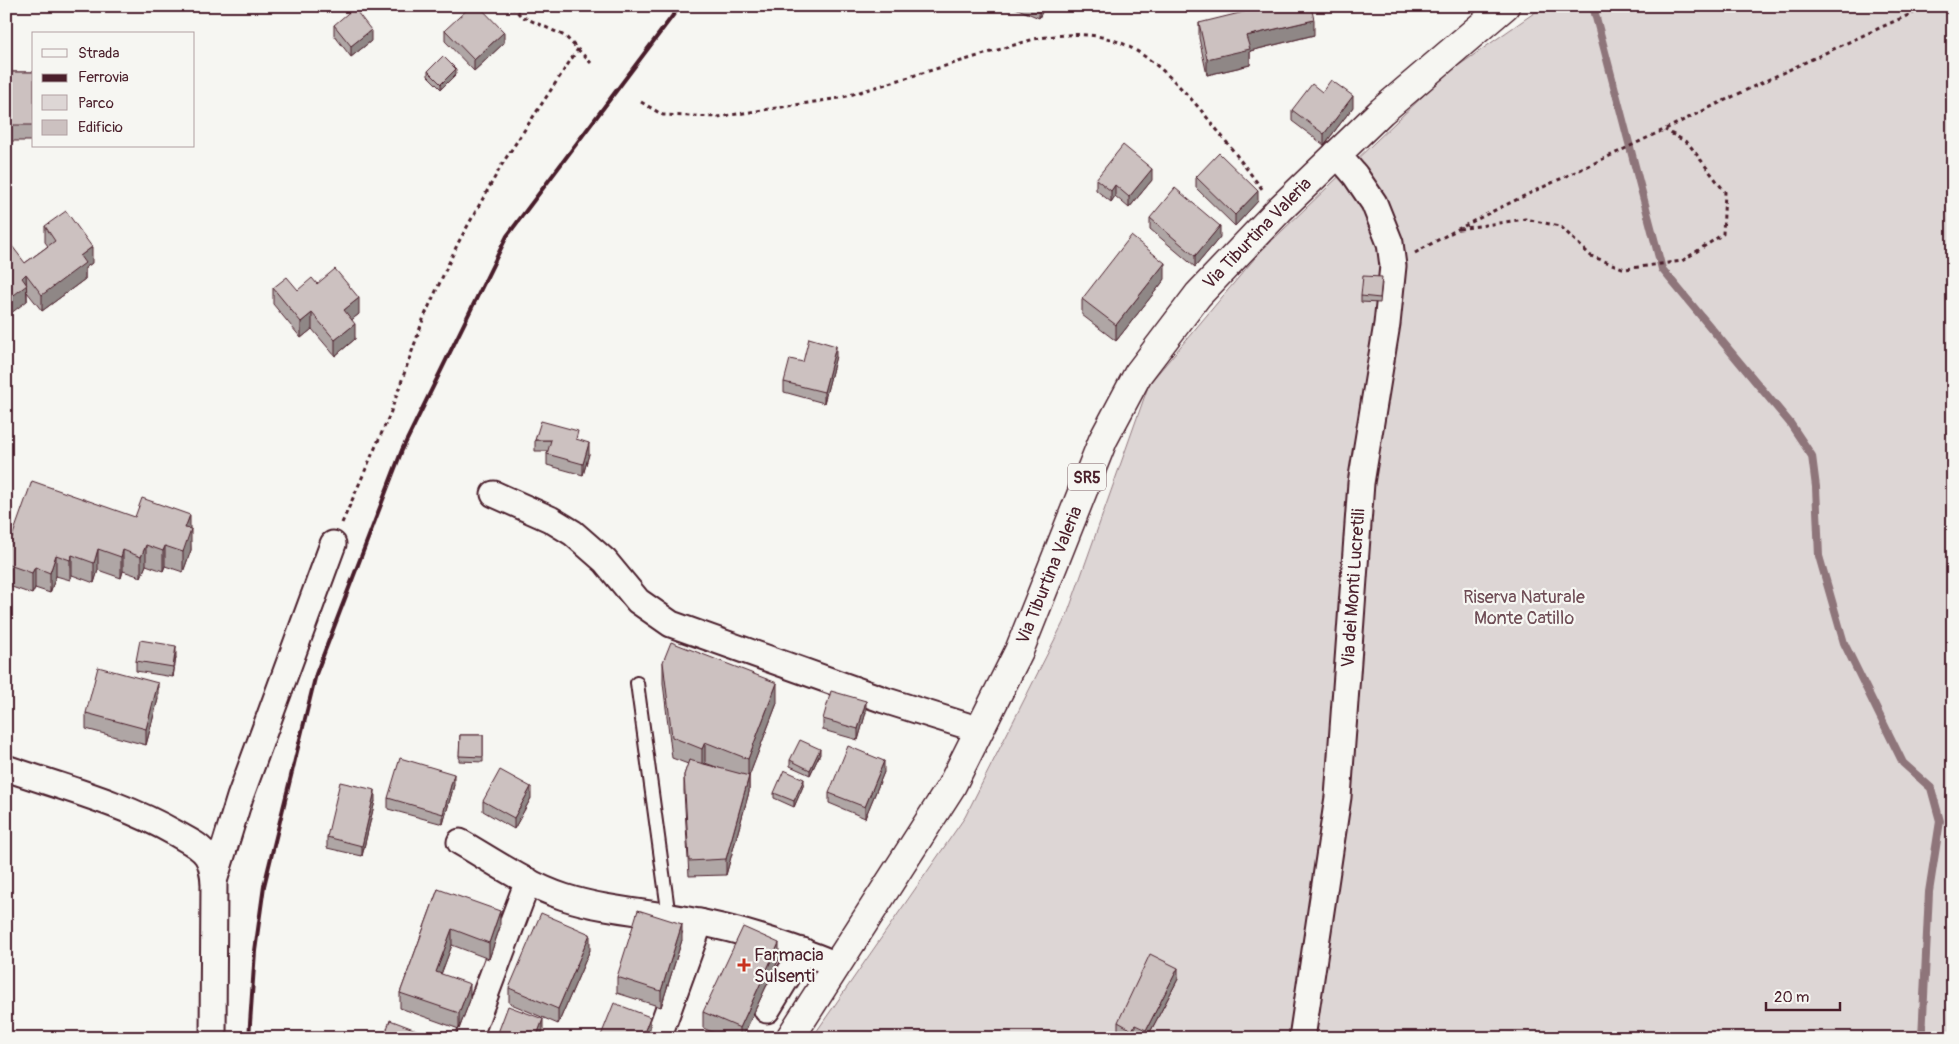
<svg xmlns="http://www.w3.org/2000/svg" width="1959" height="1044" viewBox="0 0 1959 1044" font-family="Pangolin,sans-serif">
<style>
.green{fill:#ddd6d5;stroke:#947a80}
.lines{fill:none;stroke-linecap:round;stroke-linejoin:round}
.stream{stroke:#8e747a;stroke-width:8}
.lane-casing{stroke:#4a1f2b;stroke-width:16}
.street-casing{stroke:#4a1f2b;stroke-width:29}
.primary-casing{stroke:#4a1f2b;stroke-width:31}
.path{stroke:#4a1f2b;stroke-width:3;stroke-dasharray:4 4;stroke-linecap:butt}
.lane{stroke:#f6f6f2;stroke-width:12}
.street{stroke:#f6f6f2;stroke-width:25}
.primary{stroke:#f6f6f2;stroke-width:28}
.rail{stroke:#4a1f2b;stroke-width:4}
.wall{fill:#afa6a5;stroke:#4a1f2b;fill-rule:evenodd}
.shaded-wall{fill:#8f8786;stroke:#4a1f2b}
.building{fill:#ccc1c0;stroke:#4a1f2b}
.poi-dot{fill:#c8321e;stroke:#f6f6f2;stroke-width:2}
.labels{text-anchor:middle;stroke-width:4.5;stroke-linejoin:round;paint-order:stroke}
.shield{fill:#f6f6f2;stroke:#7e6067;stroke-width:1}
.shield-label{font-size:16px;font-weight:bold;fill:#4a1f2b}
.street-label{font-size:18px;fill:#4a1f2b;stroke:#f6f6f2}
.park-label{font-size:18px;fill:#6f4d56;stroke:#f6f6f2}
.poi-label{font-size:18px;fill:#4a1f2b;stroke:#f6f6f2;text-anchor:start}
</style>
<rect width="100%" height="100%" fill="#f6f6f2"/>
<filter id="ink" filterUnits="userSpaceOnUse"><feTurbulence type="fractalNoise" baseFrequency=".02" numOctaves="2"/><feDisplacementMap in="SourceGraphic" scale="10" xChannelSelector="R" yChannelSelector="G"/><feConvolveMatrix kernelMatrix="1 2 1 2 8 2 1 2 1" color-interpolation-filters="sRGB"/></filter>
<g filter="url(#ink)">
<path class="green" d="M1544,6H1953V1038H812L965,817L1067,615L1149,384L1260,252L1445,75Z"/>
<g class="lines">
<path class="stream" d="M1593,6L1662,269L1790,423L1812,456L1816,487L1819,556L1844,643L1903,763L1931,788L1940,821L1929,892L1922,1038"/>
<g class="lane-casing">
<path id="lane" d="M637,683L669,917"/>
</g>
<g class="street-casing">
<g id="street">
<path d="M494,494L550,519L573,533L605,561L638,601L671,624L884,700L980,730"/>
<path d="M6,768C64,788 123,803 177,834C187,840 200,845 207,856C212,864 213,873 214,881"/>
<path d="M460,842C493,861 527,885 564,897C604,910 646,912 688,920C740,929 788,945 837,965"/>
<path d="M767,1010L803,951"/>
<path d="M213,1038L214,881L240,797L333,544"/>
<path d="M469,1038L528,881"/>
<path d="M658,1038L700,922"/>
<path d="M1302,1038L1338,797L1361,483L1387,324L1393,266L1390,243L1374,203L1355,175L1336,153"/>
</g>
</g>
<g class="primary-casing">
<path id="primary" d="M790,1038L951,787L1019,651L1103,440L1138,374L1198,295L1279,210L1382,111L1505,6"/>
</g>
<g class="path">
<path d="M512,6L521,16L565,36L591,63"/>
<path d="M641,102L663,115L718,117L840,98L1034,39C1058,35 1082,32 1106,38C1167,52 1225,142 1263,190"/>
<path d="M1459,229L1525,219L1560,226L1591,256L1625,269L1682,261L1723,234L1725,192L1688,143L1665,130"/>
<path d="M1415,253C1480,215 1550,184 1618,152C1721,102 1824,52 1929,6"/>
<path d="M342,523L390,414L424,317L458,243L504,161L578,49"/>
</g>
<use href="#lane" class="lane"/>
<use href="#street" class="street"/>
<use href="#primary" class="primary"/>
<path class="rail" d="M249,1038L255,951L264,886L316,674L402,450L507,236L680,6"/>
</g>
<g class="wall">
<path d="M1011,6H1045L1039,18Z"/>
<path d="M1199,23L1314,35L1250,51V65L1207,75L1199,38Z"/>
<path d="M334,25L371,41L351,57L334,35Z"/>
<path d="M445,30L504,43L474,71L445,41Z"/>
<path d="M428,71L456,74L441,89L428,76Z"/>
<rect x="6" y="72" width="28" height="69"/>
<path d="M1322,92L1353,107L1324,145L1292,121V110Z"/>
<path d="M1196,177L1258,201L1235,226L1196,188Z"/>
<path d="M1096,179L1152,180L1129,208L1115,196L1111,202L1096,190Z"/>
<path d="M1150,218L1220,237L1195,267L1150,229Z"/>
<path d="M45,226L92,263L85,268V279L42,311L27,292V301L25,263L48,246L45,242Z"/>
<path d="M1165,279L1116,341L1082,315V299Z"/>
<path d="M1382,283L1380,303L1361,302V296Z"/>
<path d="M317,284L359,314L352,319L355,339L335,356L312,329L301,338L273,304V288L298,290Z"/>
<path d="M836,356L824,403L784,392V382L803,362Z"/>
<path d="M535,440H578L589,454L583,475L547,465V454L548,451H535Z"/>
<path d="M190,529L191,550L183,572L165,566L163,571L146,565L141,577L123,571L121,578L98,570L94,583L72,575L70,580L56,576L50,593L35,588L32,594L6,585V554Z"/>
<path d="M176,657L173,677L136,671V661Z"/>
<path d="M663,662L777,703L749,776V792L726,875L689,876L684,791V775L688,764L672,758L663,683ZM705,763L719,768L704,764Z"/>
<path d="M158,699L146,745L86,729V713Z"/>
<path d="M866,712L858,740L823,730V719Z"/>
<path d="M460,735H483V762L459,761Z"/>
<path d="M820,754L810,775L790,766V760Z"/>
<path d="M884,772L865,818L829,803V793Z"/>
<path d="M804,784L794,807L774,798V793Z"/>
<path d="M454,785L443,824L388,809V798Z"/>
<path d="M531,798L514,829L483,811V801Z"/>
<path d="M375,801L362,856L327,848V837Z"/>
<path d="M438,889L500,927L489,959L452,945L441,974L470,1000L459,1029L400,1008V993Z"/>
<path d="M682,940L661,1007L617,993V977Z"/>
<path d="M590,950L558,1024L509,1003V988Z"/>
<path d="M779,959L742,1038H726L703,1028V1012Z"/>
<path d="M1178,979L1147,1038H1139L1135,1035L1133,1038H1127L1118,1033V1022Z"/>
</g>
<g class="shaded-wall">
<path d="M1040,6H1045L1039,18V8Z"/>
<path d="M1314,20V35L1250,51V65L1207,75V59L1246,36Z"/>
<path d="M371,30V41L351,57V46Z"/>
<path d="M504,32V43L474,71V60Z"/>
<path d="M456,69V74L441,89V84Z"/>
<path d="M1353,96V107L1324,145V134Z"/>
<path d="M1152,169V180L1129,208V197Z"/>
<path d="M1115,185V196L1111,202V191Z"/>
<path d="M1258,191V201L1235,226V215Z"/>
<path d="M1220,226V237L1195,267V256Z"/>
<path d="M92,247V263L85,268V279L42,311V295L80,256Z"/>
<path d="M1165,263V279L1116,341V325Z"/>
<path d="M26,274L27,301L6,317V301L22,278Z"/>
<path d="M359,298V314L344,326V310Z"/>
<path d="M312,313V329L301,338V322Z"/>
<path d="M355,324V339L335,356V340Z"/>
<path d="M836,346V356L824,403V392Z"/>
<path d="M589,443V454L583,475V464Z"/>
<path d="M190,515V532L191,529V550L183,572V552L185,528Z"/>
<path d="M146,545V565L141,577V557Z"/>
<path d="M165,546V566L163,571V551Z"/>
<path d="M98,549V570L94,583V563Z"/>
<path d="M123,550V571L121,578V557Z"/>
<path d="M56,555V576L50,593V573Z"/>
<path d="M72,555V575L70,580V560Z"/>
<path d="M35,567V588L32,594V573Z"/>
<path d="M176,646V657L173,677V667Z"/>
<path d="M158,683V699L146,745V729Z"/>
<path d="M777,683V703L748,779V759Z"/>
<path d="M866,701V712L858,740V729Z"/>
<path d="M705,742V763L702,769V749Z"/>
<path d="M820,749V754L810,775V770Z"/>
<path d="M884,761V772L865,818V807Z"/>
<path d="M454,774V785L443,824V814Z"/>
<path d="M749,776V792L726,875V859Z"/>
<path d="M804,779V784L794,807V801Z"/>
<path d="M531,787V798L514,829V818Z"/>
<path d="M375,790V801L362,856V846Z"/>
<path d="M500,911V927L489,959V943Z"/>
<path d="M682,924V940L661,1007V991Z"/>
<path d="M452,929V945L436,988V972Z"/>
<path d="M590,934V950L558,1024V1009Z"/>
<path d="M779,943V959L742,1038H740V1028Z"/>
<path d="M1178,968V979L1147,1038H1146V1030Z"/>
<path d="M470,984V1000L459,1029V1013Z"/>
<path d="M650,1017V1033L648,1038H642Z"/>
<path d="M543,1019V1030L540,1038H536Z"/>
<path d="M1135,1025V1035L1133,1038H1132V1030Z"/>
</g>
<g class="building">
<path d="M471,6H479L504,32L474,60L445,30Z"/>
<path d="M1268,6H1311L1314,20L1246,36L1250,49L1207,59L1199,23Z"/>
<path d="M354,8L371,30L351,46L334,25Z"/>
<path d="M443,56L456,69L441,84L428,71Z"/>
<rect x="6" y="72" width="28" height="53"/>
<path d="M1331,80L1353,96L1324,134L1292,110L1312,84L1322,92Z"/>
<path d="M1123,145L1152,169L1129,197L1115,185L1111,191L1096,179Z"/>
<path d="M1219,153L1258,191L1235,215L1196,177Z"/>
<path d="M1175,188L1220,226L1195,256L1150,218Z"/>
<path d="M66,211L92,247L80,256L85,263L42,295L26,274L22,278L27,285L6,301V238L25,263L55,241L45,226Z"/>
<path d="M1131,236L1165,263L1116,325L1082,299Z"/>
<path d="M335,269L359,298L344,310L355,324L335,340L312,313L301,322L273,288L287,277L298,290L312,278L317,284Z"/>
<path d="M1363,276L1382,277L1380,298L1361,296Z"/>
<path d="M809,338L836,346L824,392L784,382L790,359L803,362Z"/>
<path d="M541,421L578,431L576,439L589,443L583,464L547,454L551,440H535Z"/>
<path d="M32,481L135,517L142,498L190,515L185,528L191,529L183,552L165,546L163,551L146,545L141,557L123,550L121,557L98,549L94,563L72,555L70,560L56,555L50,573L35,567L32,573L6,564V554Z"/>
<path d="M140,640L176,646L173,667L136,661Z"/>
<path d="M671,642L777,683L748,759L705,742L702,749L672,737L663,662Z"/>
<path d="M98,667L158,683L146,729L86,713Z"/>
<path d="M831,691L866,701L858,729L823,719Z"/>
<path d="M460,735H483V757L459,756Z"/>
<path d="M800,740L820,749L810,770L790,760Z"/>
<path d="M848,746L884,761L865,807L829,793Z"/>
<path d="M400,758L454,774L443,814L388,798Z"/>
<path d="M689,760L749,776L726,859L689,861L684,775Z"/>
<path d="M500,770L531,787L514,818L483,801Z"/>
<path d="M784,770L804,779L794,801L774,793Z"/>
<path d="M340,782L375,790L362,846L327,837Z"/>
<path d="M438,889L500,911L489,943L452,929L436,972L470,984L459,1013L400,993Z"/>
<path d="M638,910L682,924L661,991L617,977Z"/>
<path d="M541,913L590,934L558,1009L509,988Z"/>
<path d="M743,927L779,943L740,1028L703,1012Z"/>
<path d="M1150,954L1178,968L1146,1030L1135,1025L1132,1030L1118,1022Z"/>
<path d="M614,1003L650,1017L642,1038H600Z"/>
<path d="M508,1006L543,1019L536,1038H496Z"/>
<path d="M390,1020L437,1038H384Z"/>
</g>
</g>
<path class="poi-dot" d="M741.5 957.5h5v5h5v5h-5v5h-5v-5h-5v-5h5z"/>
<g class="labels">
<rect class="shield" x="1068" y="463.5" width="38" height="27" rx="4"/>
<g class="shield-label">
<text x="1087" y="483">SR5</text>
</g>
<g class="street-label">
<text transform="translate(1257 233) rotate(-46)" y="6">Via Tiburtina Valeria</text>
<text transform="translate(1049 575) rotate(-68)" y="6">Via Tiburtina Valeria</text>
<text transform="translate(1353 588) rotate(-86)" y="6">Via dei Monti Lucretili</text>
</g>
<g class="park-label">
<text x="1524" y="603">Riserva Naturale<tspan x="1524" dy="21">Monte Catillo</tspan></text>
</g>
<g class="poi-label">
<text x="754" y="961">Farmacia<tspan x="754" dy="21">Sulsenti</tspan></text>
</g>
</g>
<rect width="1959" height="1044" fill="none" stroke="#f6f6f2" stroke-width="25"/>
<rect x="12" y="12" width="1934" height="1019" fill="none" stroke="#4a1f2b" stroke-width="2" filter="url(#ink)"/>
<rect x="32" y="32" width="162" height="115" fill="#f6f6f2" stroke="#b1a0a2"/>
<rect x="42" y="49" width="25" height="8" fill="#f6f6f2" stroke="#b1a0a2"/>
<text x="78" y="58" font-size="15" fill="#4a1f2b">Strada</text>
<rect x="42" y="74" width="25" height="8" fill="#4a1f2b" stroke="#b1a0a2"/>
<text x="78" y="82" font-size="15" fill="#4a1f2b">Ferrovia</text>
<rect x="42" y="95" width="25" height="15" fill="#ddd6d5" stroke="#b1a0a2"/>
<text x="78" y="108" font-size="15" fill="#4a1f2b">Parco</text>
<rect x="42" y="120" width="25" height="15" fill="#ccc1c0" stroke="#b1a0a2"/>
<text x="78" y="132" font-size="15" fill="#4a1f2b">Edificio</text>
<path d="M1766 1002v8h74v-8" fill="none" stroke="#4a1f2b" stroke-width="2.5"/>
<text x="1774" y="1002" font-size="15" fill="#4a1f2b" stroke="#f6f6f2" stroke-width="4" paint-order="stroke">20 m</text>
</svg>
